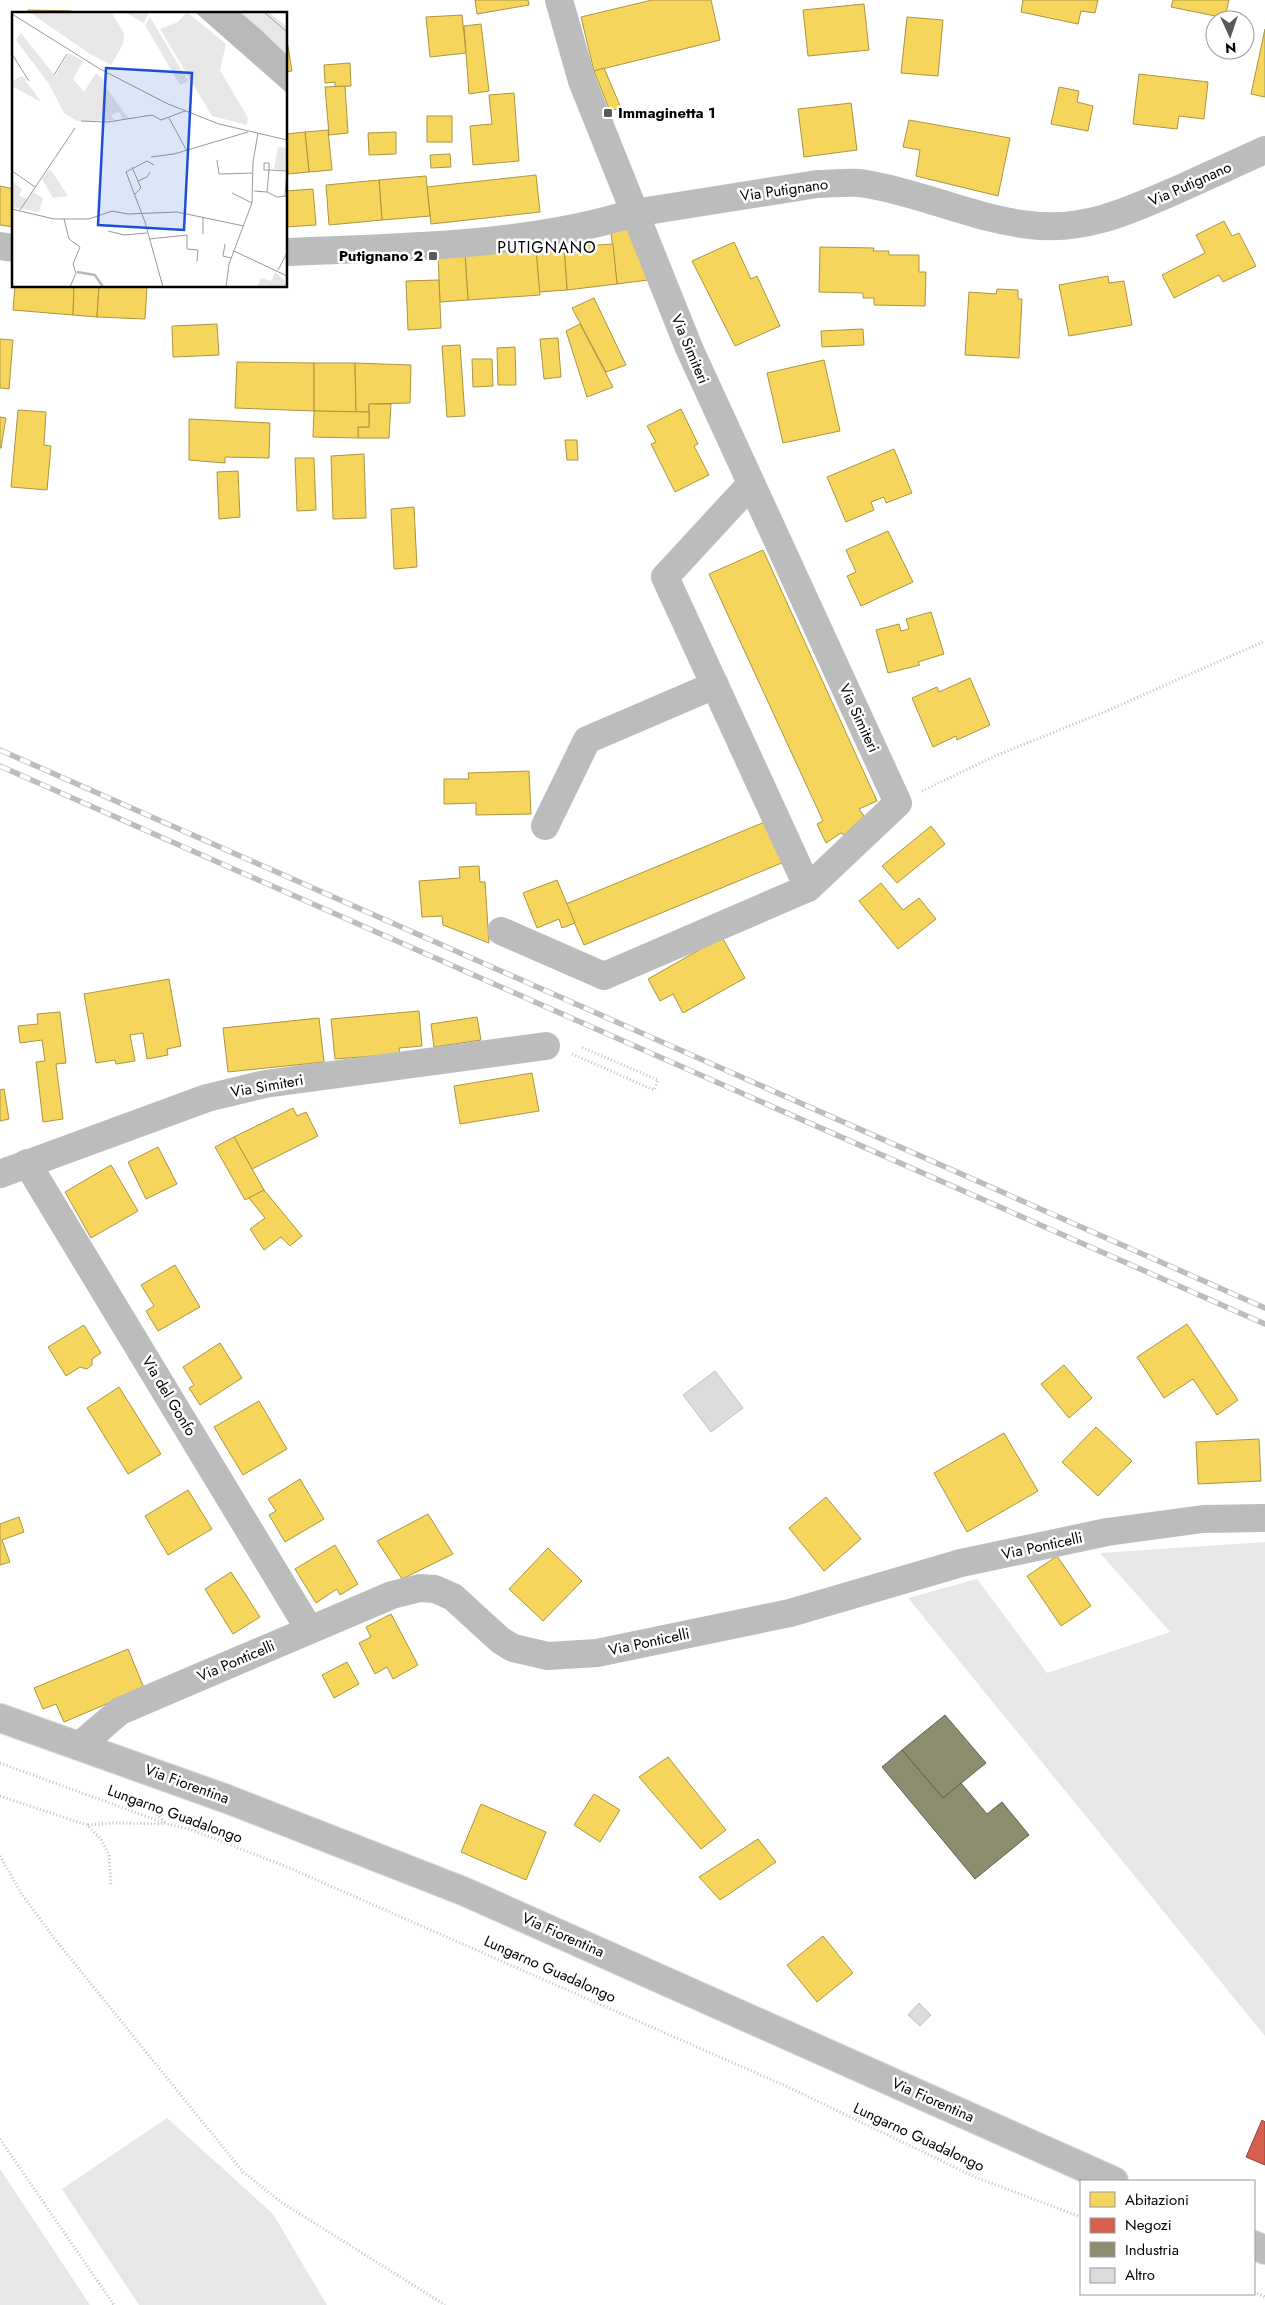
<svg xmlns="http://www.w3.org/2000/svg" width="1265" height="2305" viewBox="0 0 1265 2305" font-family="Jost,sans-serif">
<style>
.green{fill:#e7e7e7}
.homes{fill:#f6d55c;stroke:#ac9540}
.shops{fill:#d6604d;stroke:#964336}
.industry{fill:#8c8c6e;stroke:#62624d}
.building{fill:#dbdbdb;stroke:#c2c2c2}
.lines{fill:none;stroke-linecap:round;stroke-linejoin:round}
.major-casing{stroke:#dbdbdb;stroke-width:30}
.path{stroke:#c2c2c2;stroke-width:3;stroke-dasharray:1 2.5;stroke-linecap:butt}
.minor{stroke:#bcbcbc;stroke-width:28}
.major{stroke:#bcbcbc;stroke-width:28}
.rail-casing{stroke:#bcbcbc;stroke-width:5.5}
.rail{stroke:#fff;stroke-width:4;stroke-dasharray:11;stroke-linecap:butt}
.poi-dot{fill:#595959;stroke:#fff;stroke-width:2}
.labels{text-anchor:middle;stroke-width:5;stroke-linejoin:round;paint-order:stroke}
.poi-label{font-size:15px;font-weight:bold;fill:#000;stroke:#fff;text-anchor:start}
.street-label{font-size:15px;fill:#000;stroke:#fff}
.neighbourhood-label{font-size:16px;letter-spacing:1px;fill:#000;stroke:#fff}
.inset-river{fill:none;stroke:#b9b9b9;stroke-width:2.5}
.inset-road{fill:none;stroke:#999;stroke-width:1}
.view{fill:#1d4ed8;fill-opacity:0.15;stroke:#1d4ed8;stroke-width:2.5}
.inset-edge{fill:none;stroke:#000;stroke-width:2.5}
</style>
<rect width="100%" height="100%" fill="#fff"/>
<g class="green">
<path d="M1265,1542V2036L908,1598L977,1579L1047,1673L1170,1632L1100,1553Z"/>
<path d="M167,2118L273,2214L327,2305H139L62,2189Z"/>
<path d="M0,2169L90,2305H0Z"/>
</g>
<g class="homes">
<path d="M475,0H528L529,5L477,14Z"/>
<path d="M652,0H711L720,40L594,71L581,17Z"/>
<path d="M1023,0H1098L1095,13L1081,11L1078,24L1021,12Z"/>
<path d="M1173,0H1229L1225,18L1171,7Z"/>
<path d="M864,4L869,50L808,56L803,10Z"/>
<path d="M28,10L71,11V14H27Z"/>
<path d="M462,15L466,53L430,57L426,17Z"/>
<path d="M907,17L943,20L938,76L901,73Z"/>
<path d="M481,24L489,91L469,94L464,26Z"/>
<path d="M1265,29V97L1251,94Z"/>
<path d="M286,34L292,71L286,72Z"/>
<path d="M350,63L351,86L335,87V82L325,83L324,65Z"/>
<path d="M604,68L621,108L610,111L594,71Z"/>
<path d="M1139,74L1208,82L1204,119L1179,116L1177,129L1133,124Z"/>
<path d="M345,86L348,133L329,135L325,87Z"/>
<path d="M1059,87L1079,91L1077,102L1093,106L1088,131L1051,124Z"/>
<path d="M514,93L519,161L473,165L470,126L492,124L489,95Z"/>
<path d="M851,103L857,150L804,157L798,109Z"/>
<rect x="427" y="116" width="25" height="26"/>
<path d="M909,120L1010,138L998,196L916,176L920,150L903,147Z"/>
<path d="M328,130L332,170L309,172L305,132Z"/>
<path d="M305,132L309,172L288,174L286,134Z"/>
<path d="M396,132V154L369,155L368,133Z"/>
<path d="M450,154L451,167L431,168L430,155Z"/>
<path d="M536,175L540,212L431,224L427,187Z"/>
<path d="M426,176L430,216L382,220L379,180Z"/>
<path d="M379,180L382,220L329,225L326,185Z"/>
<path d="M0,186L14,189V227L0,225Z"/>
<path d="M313,189L316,225L286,227V191Z"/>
<path d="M1224,221L1232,236L1239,233L1256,266L1223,282L1219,275L1174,298L1162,275L1205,253L1196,235Z"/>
<path d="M627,228L648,280L617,284L611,233Z"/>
<path d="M734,242L751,279L757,276L780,326L735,346L692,261Z"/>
<path d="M613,244L617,284L567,290L564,247Z"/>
<path d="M564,247L567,290L539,292L536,250Z"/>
<path d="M820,247L874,248L873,251H889V255H919V272H926L925,306L874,305V298H863V293L819,292Z"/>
<path d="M536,250L540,295L468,300L465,254Z"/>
<path d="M465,254L468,300L440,302L438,256Z"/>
<path d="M1108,276L1109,283L1124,281L1132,325L1069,336L1059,285Z"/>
<path d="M439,280L441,328L408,330L406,281Z"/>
<path d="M15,286H74L73,315L13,310Z"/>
<path d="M74,286H99L97,317L73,315Z"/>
<path d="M99,286H147L145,319L97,317Z"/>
<path d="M997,289L1018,290V299H1022L1019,358L965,355L969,292L996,294Z"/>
<path d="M594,298L626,365L606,372L572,308Z"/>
<path d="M217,324L219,355L173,357L172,326Z"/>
<path d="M580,324L613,387L587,397L566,331Z"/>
<path d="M863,329L864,345L822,347L821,331Z"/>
<path d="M558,338L561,377L544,379L540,339Z"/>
<path d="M0,339L13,340L9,389L0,388Z"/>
<path d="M460,345L465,416L447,417L442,346Z"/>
<path d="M515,347L516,385H498L497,348Z"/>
<path d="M472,359H492L493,386L473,387Z"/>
<path d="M824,360L840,431L783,443L767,373Z"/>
<path d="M237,362L314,363V411L235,408Z"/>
<path d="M314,363H355L356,412L314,411Z"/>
<path d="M355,363L411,365L410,403L369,404V412H356Z"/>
<path d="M369,404H391L389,438H358V427H369Z"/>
<path d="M681,409L698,444L694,446L709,475L675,492L651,444L656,442L647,426Z"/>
<path d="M18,410L46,412L44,445L51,446L47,490L11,487Z"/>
<path d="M314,411L369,412V427H358V438L313,437Z"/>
<path d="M0,417L6,418L1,448H0Z"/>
<path d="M189,419L270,423L269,458L225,457V463L189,460Z"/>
<path d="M565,440H577L578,460H567Z"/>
<path d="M894,449L912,493L886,503L884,497L871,502L874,510L846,522L827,477Z"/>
<path d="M364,454L366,518L333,519L331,456Z"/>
<path d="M295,458H314L316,510L297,511Z"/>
<path d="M238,471L240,517L219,519L217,472Z"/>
<path d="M414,507L417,567L394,569L391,509Z"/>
<path d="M888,531L913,582L861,606L847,576L856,572L846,550Z"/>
<path d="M763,550L877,801L859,809L864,816L844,835L841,833L826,843L817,824L823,821L709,574Z"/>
<path d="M931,612L944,654L918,662L920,665L888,673L876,630L899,624L901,631L909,629L906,619Z"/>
<path d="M970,678L990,725L957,740L956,736L933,747L912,698L937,687L939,692Z"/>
<path d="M529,771L531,814L476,815V803L444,804V779H469L468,773Z"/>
<path d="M772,819L789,860L584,945L566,904Z"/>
<path d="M931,826L945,844L897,883L882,866Z"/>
<path d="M479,866L480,882H485L489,943L443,925L442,916L422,917L419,881L460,878L459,867Z"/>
<path d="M557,880L575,923L562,928L559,919L537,928L523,893Z"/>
<path d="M881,883L903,910L919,898L936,919L898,949L859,901Z"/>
<path d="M722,937L745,978L683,1013L673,994L660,1001L648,979Z"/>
<path d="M169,979L181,1046L167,1049L168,1055L147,1059L143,1033L130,1035L135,1061L116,1064L115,1060L96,1063L84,994Z"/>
<path d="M419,1011L422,1046L399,1048L400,1054L335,1059L331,1019Z"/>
<path d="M60,1012L66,1063L56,1064L63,1119L43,1122L36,1062L45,1061L42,1040L20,1043L18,1026L38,1024L37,1014Z"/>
<path d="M477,1017L481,1040L434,1047L431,1024Z"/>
<path d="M319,1018L324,1062L228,1072L223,1028Z"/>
<path d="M532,1073L539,1111L460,1124L454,1086Z"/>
<path d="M4,1089L9,1119L0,1121V1090Z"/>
<path d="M293,1108L297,1116L306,1112L318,1136L252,1169L234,1137Z"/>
<path d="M234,1137L264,1190L245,1200L215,1147Z"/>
<path d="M158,1147L177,1184L146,1199L128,1162Z"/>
<path d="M111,1165L138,1211L91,1238L65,1192Z"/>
<path d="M264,1190L302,1236L290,1246L281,1237L264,1250L250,1229L265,1218L249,1198Z"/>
<path d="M175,1265L200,1307L158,1331L146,1311L154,1306L141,1285Z"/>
<path d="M1187,1324L1238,1400L1217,1415L1193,1379L1164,1398L1137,1357Z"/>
<path d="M84,1325L101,1353L92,1359V1365L87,1369L80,1367L66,1376L48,1347Z"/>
<path d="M220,1343L242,1378L200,1405L189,1388L194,1385L183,1367Z"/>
<path d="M1064,1365L1092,1398L1069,1418L1041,1384Z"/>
<path d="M119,1387L161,1454L128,1474L87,1408Z"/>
<path d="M259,1401L287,1449L243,1475L214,1427Z"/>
<path d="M1096,1427L1132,1461L1098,1496L1062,1462Z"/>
<path d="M1004,1433L1038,1491L967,1532L934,1473Z"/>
<path d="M1259,1439L1261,1481L1198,1484L1196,1442Z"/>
<path d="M300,1479L324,1519L285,1542L269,1515L276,1511L268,1499Z"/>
<path d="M188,1490L212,1529L168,1555L145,1516Z"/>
<path d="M826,1497L861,1539L824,1571L789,1528Z"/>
<path d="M428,1514L453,1554L402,1579L377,1541Z"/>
<path d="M19,1517L24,1532L2,1540L10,1562L0,1565V1524Z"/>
<path d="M335,1545L358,1584L340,1595L337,1589L316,1603L295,1569Z"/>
<path d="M548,1548L582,1581L543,1621L509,1589Z"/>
<path d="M1057,1556L1091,1606L1061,1626L1027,1576Z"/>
<path d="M231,1572L260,1617L233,1634L205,1589Z"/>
<path d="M391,1614L418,1665L393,1679L387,1667L375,1674L359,1643L371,1637L366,1627Z"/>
<path d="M128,1649L144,1688L64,1722L56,1704L43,1709L34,1688Z"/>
<path d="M347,1662L359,1684L334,1698L322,1675Z"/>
<path d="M668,1757L726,1830L701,1849L639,1777Z"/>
<path d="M594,1794L620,1810L600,1842L574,1825Z"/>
<path d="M481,1804L546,1832L526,1880L461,1852Z"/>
<path d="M758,1839L776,1862L720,1900L699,1877Z"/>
<path d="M823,1936L853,1973L817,2002L787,1965Z"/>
</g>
<path class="shops" d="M1262,2120L1265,2122V2165L1246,2157Z"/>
<g class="industry">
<path d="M945,1715L986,1763L943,1798L902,1750Z"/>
<path d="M902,1750L943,1798L961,1783L987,1814L1002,1802L1029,1835L975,1879L882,1767Z"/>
</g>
<g class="building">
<path d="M715,1371L743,1408L711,1432L683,1395Z"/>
<path d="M919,2003L931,2015L920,2026L908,2015Z"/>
</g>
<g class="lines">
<g class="major-casing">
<g id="major">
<path d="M0,1718L227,1799L463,1891L1114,2181"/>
<path d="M1254,2245L1265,2250"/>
</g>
</g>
<g class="path">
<path d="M922,791L995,756L1109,710L1265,641"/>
<path d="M572,1054L654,1090L658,1080L581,1047"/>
<path d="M0,1763L167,1824L189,1829L285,1866L788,2087L975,2177L1081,2217"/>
<path d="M0,1796L87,1825L101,1839L109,1855L111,1886"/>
<path d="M138,1798L165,1822"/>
<path d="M88,1825L113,1823L164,1824"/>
<path d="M0,1856L21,1893L54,1938L243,2172L281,2202L445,2305"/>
<path d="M0,2139L114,2305"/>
<path d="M1254,2292L1265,2297"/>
</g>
<g class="minor">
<path d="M0,246L14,248"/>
<path d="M286,252C401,247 524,247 634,213L817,184C832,184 850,181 866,184C922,193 974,219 1030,225C1085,232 1131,210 1179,189C1208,176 1236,163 1265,150"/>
<path d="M751,484L665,577L808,888"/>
<path d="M545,826L587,740L715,685"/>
<path d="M501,931L604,976L808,888L898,803L689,348L582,81L559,0"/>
<path d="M27,1163L309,1629"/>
<path d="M0,1174L207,1098L265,1084L546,1046"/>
<path d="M79,1746L120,1711L392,1595L420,1588L435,1589L453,1597L500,1640L513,1648L548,1656L597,1653L790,1613L961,1563L1107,1532L1203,1519L1265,1518"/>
</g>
<use href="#major" class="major"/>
<g class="rail-casing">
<g id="rail">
<path d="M0,750L1265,1308"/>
<path d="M0,766L1265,1324"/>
</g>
</g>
<use href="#rail" class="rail"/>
</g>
<g class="poi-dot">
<rect x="603" y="108" width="10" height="10" rx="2.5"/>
<rect x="428" y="251" width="10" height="10" rx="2.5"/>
</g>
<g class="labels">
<g class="poi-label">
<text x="618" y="118">Immaginetta 1</text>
<text x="423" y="261" text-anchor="end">Putignano 2</text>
</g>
<g class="street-label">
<text transform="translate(1190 184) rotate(-24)" y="5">Via Putignano</text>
<text transform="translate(784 190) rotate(-8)" y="5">Via Putignano</text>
<text transform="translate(690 349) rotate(67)" y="5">Via Simiteri</text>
<text transform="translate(859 718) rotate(65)" y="5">Via Simiteri</text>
<text transform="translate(267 1086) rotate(-10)" y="5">Via Simiteri</text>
<text transform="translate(169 1396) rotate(59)" y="5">Via del Gonfo</text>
<text transform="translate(1042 1546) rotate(-12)" y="5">Via Ponticelli</text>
<text transform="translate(649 1642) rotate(-12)" y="5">Via Ponticelli</text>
<text transform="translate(236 1661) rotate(-23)" y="5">Via Ponticelli</text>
<text transform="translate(187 1784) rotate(20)" y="5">Via Fiorentina</text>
<text transform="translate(175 1814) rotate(20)" y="5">Lungarno Guadalongo</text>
<text transform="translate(563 1935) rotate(24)" y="5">Via Fiorentina</text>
<text transform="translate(550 1969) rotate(24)" y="5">Lungarno Guadalongo</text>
<text transform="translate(933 2100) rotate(24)" y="5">Via Fiorentina</text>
<text transform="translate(919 2137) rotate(25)" y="5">Lungarno Guadalongo</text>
</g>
<g class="neighbourhood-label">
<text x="547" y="253">PUTIGNANO</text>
</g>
</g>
<g transform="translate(12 12)">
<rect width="275" height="275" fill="#fff"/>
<path d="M17,0H99L112,21L111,32L99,53L78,42ZM112,0H137L132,11ZM175,0L214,32L208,58L236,106L235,113L200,104L148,17L166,10ZM228,0H257L275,15V43ZM138,5L176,69L168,73L133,13ZM9,21L43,64L57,41L71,49L61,67L72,80L84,61L94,70L93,74L116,106L111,107L107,100L99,103L103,108L65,109L52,101L37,72L4,28ZM10,64L28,88L27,89L0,74V69ZM266,135L274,136L273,158L262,157ZM38,157L43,164L56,184L41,186L30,167ZM0,169L10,177L7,183L16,188L21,180L31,186L27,200L0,195ZM263,260L275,271V275H245L249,266L259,269Z" fill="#e7e7e7"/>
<path d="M183,0H228L249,18L275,43V81Z" fill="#b9b9b9"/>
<path class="inset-river" d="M65,260L83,263L91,275"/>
<path class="inset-road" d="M252,0L275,20M0,2L88,57L156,92L207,112L275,128M0,42L17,69M42,63L55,42M157,106L175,139M69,109L96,110L140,103L149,108L173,99M139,145L162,142L236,120M205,148L207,162L241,161M252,151H257V158H252ZM142,153L135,149L114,160L133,210L151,275M120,155L129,176L123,182M0,159L23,175M126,169L135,165L138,160M242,179L255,180L265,185L275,184M255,180L257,158L275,159M220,181L240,191M273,184L275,159M0,197L42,207H77L100,199L116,202L165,200L232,214M8,198L63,116M52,207L57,227L68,235L61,252L64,261L58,275M96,219L112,223L135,221M191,222V205M137,227L175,223V237L186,238L185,249M213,232L211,244L219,246M222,239L275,264M266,258L275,241M214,275L217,252L240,191L241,150L246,121"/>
<path class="view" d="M94,56L180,61L172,218L86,213Z"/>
<rect width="275" height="275" class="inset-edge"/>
</g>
<rect x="1080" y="2180" width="175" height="115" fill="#ffffff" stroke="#999999"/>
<rect x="1090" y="2192" width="25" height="15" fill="#f6d55c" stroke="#999999"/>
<text x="1125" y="2205" font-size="15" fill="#000000">Abitazioni</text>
<rect x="1090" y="2218" width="25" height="15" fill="#d6604d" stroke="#999999"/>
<text x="1125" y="2230" font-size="15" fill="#000000">Negozi</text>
<rect x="1090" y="2242" width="25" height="15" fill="#8c8c6e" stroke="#999999"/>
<text x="1125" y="2255" font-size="15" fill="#000000">Industria</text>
<rect x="1090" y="2268" width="25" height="15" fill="#dbdbdb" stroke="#999999"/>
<text x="1125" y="2280" font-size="15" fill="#000000">Altro</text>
<g transform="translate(1230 35) rotate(177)"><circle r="24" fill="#ffffff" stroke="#999999"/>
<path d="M0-4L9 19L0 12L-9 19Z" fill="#595959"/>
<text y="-8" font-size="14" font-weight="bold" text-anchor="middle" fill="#000000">N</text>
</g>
</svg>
